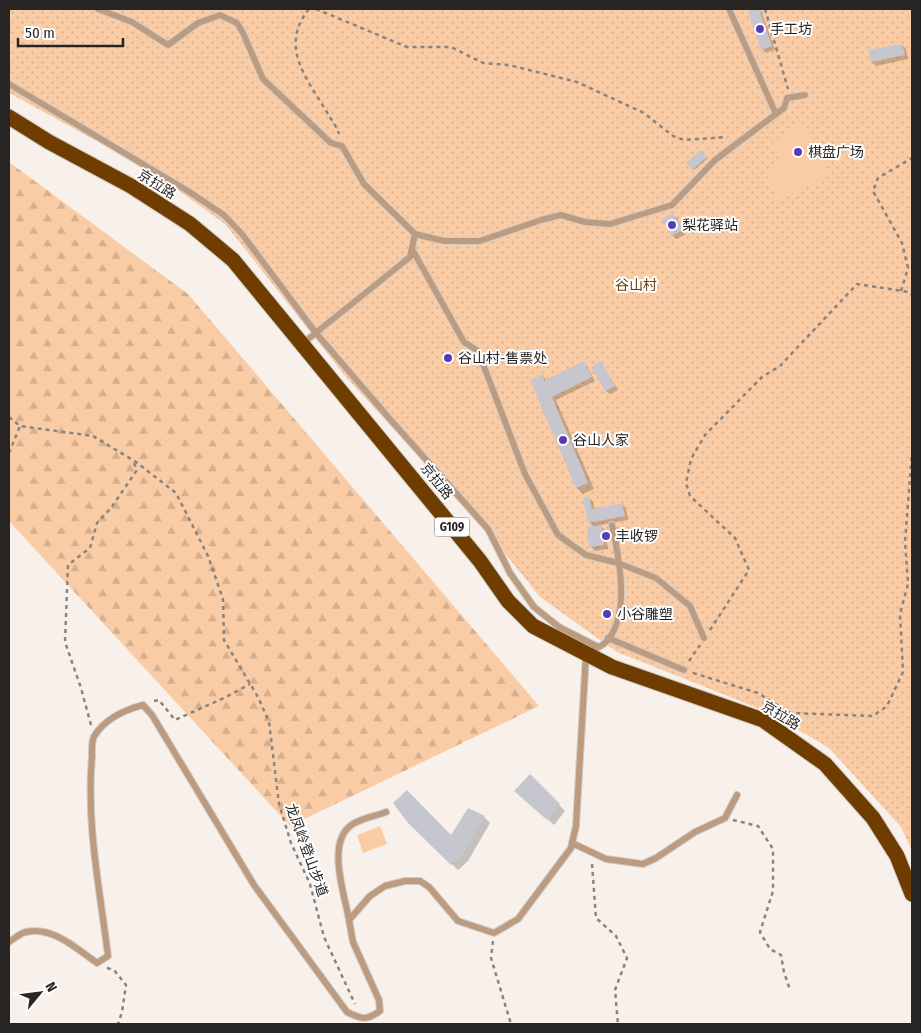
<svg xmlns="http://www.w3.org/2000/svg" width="921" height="1033" viewBox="0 0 921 1033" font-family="'Fira Sans Condensed','Noto Sans SC',sans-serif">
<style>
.forest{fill:url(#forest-firs)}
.park{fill:url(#park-dots)}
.pitch{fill:#facca5}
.shadow{fill:#0003}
.building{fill:#c6c6ce}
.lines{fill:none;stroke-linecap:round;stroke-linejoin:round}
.lane-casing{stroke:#d2ccc7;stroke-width:8}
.highway-casing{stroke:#d2ccc7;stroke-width:17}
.path{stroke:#888480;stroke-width:2.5;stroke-dasharray:4 4;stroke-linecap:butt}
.lane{stroke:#bc9c81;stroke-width:6}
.highway{stroke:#6f3d00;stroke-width:15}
.poi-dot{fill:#563db5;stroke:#fff;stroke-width:2}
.labels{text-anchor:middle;stroke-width:4;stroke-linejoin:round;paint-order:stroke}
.shield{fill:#fff;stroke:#686665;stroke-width:1}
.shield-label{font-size:12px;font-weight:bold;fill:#272523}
.poi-label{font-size:14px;fill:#272523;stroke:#fff;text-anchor:start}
.street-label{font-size:14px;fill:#272523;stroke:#fff}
.park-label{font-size:14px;fill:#6f400d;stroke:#fff}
</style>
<defs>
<pattern id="forest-firs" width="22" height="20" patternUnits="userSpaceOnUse" patternTransform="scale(1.25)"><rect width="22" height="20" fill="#facca5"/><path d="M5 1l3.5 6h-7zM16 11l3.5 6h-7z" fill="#d6af8e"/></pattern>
<pattern id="park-dots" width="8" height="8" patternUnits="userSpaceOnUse" patternTransform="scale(1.25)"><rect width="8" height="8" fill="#facca5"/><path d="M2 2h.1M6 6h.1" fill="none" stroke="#d6af8e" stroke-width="1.8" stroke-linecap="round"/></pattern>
</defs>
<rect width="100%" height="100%" fill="#f8f1eb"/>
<path class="forest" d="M9,162L188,294L539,706L290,826L9,521Z"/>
<path class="park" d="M9,9H912V851L901,827L829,748L768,712L617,652L540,597L486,530L346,377L225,224L153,172L9,93Z"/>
<g class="pitch">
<path d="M802,122L831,175L778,200L765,171L782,162L772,141Z"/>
<path d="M380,826L387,844L363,853L357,835Z"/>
</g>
<g class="shadow">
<path d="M759,9L762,13L775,50L766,53L762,49L749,12Z"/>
<path d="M902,45L906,49L908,59L876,66L872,62Z"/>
<path d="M701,152L707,159L694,170L688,163Z"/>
<path d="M673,215L677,218L685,235L676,239L672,235L664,219Z"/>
<path d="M583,362L587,366L595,381L556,400L594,489L583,494L577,488L532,380L543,376L547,381Z"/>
<path d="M601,363L618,390L610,394L606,391Z"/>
<path d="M589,498L593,502L595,510L622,504L626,508L628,520L600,525L605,530L608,549L595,551L591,547L594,527L590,523L585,499Z"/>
<path d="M530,776L565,811L554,825L522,797Z"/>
<path d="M484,817L490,823L468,861L458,870L409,822L452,837Z"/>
</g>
<g class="building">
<path d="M755,9H759L772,46L761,50L748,11Z"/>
<path d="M902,44L905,55L871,62L868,50Z"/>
<path d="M701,150L707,157L692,170L686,163Z"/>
<path d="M673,213L683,230L671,236L662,219Z"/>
<path d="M449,352L453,362L448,365L443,355Z"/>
<path d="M584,361L592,377L552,397L588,483L576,488L530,380L543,374L544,381Z"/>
<path d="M601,361L615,386L605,391L591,367Z"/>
<path d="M589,496L592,509L622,503L625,516L588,523L583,498Z"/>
<path d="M602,525L604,545L589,547L587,527Z"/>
<path d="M530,774L560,804L547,820L514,791Z"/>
<path d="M407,790L451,835L468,808L485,816L462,855L451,865L408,823L393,803Z"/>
</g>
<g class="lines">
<g class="lane-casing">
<g id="lane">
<path d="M98,9L132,22L168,45L198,23L220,15L237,23L243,33L263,79L331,143L342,146L364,184L415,234L410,257L302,344"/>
<path d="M729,9L776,114"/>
<path d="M9,84L188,191L224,215L242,234L316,333L389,418L488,529L510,573L534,607L559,627L598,647"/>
<path d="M415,234L444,241H480L541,220L561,215L585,222L610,224L672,205L715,160L784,108L787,98L805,95"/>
<path d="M412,249L464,342L478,351L525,474L558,535L586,555L618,563L656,578L690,606L704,638"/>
<path d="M608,638L684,670"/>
<path d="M572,843L606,859L643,864L656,858L695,832L725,818L737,795"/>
<path d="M349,920C345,895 325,841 353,824C362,818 376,816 386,812"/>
<path d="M9,942C14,939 20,933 26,932C53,926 77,949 97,963L108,956C100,890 86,824 92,757C92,751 91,740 95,735C106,718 124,710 143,705L152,715L254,885L347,1012C361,1019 366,1021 380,1011L379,1000L353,942L349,920L370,896L385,886L405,881H420L429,887L458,921L494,933L518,919L571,848L576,826L586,654C592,650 601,647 606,642C631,616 619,557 612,525"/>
</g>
</g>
<g class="highway-casing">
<path id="highway" d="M9,117L49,142L131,186L190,224L233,260L480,561L508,601L533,626L612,667L763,720L825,764L873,818L897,856L912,894"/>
</g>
<g class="path">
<path d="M309,9C278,47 308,80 328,114C332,121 337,127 339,134"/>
<path d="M316,9L407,47H451L483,63L509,65L577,82L644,113L673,136L684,140L727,137"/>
<path d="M765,9L788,89"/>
<path d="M901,291L908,268L902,243L873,191L878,178L912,158"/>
<path d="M9,417L20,426L93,436L136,462L176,493L208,556L223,599L224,640L258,697L269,722L279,804L291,843L310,884L324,937L355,1004"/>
<path d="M9,453L20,426"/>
<path d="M710,630L749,570L735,538L690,496L686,483L691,459L705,435L762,377L780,366L857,284L909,292L912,295"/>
<path d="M689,661L700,645"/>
<path d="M693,673L758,693L790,713L873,716L887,706L903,672L900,614L908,584L905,541L912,453"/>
<path d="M154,701L159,700L175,720L226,697L250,684"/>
<path d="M91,725L81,688L65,642L68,565L90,548L97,523L111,508L137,470L133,461"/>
<path d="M733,820L758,826L773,849V891L760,932L770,949L781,955L784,972L790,990"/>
<path d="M592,864L596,918L616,936L627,958L615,990L618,1024"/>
<path d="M493,941L491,958L511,1024"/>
<path d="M107,968L114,970L126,985L122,1012L118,1024"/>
</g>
<use href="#lane" class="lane"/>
<use href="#highway" class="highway"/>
</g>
<g class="poi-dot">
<circle cx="760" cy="29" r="5"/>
<circle cx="798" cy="152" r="5"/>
<circle cx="672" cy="225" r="5"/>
<circle cx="448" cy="358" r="5"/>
<circle cx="563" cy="440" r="5"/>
<circle cx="606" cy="536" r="5"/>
<circle cx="607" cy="614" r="5"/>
</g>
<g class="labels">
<rect class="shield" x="434.5" y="517.5" width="35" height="19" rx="4"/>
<g class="shield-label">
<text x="452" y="531">G109</text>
</g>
<g class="poi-label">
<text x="770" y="34">手工坊</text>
<text x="808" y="157">棋盘广场</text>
<text x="682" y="230">梨花驿站</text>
<text x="458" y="363">谷山村-售票处</text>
<text x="573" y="445">谷山人家</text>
<text x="616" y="541">丰收锣</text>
<text x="617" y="619">小谷雕塑</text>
</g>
<g class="street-label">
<text transform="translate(157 184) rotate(32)" y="5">京拉路</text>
<text transform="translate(437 481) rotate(51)" y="5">京拉路</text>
<text transform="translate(781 715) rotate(31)" y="5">京拉路</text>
<text transform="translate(307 850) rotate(70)" y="5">龙凤岭登山步道</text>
</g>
<g class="park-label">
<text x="636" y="290">谷山村</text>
</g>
</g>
<rect width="921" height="1033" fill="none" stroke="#272523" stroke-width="20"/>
<g transform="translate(40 993) rotate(61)" stroke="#ffffff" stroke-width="4" paint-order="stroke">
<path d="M0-4L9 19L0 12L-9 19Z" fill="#272523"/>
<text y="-8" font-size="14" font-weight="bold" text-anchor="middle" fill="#272523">N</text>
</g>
<path d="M18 38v8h105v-8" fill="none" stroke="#272523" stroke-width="2.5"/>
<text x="25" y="38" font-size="15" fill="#272523" stroke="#ffffff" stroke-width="4" paint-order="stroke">50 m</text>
</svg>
